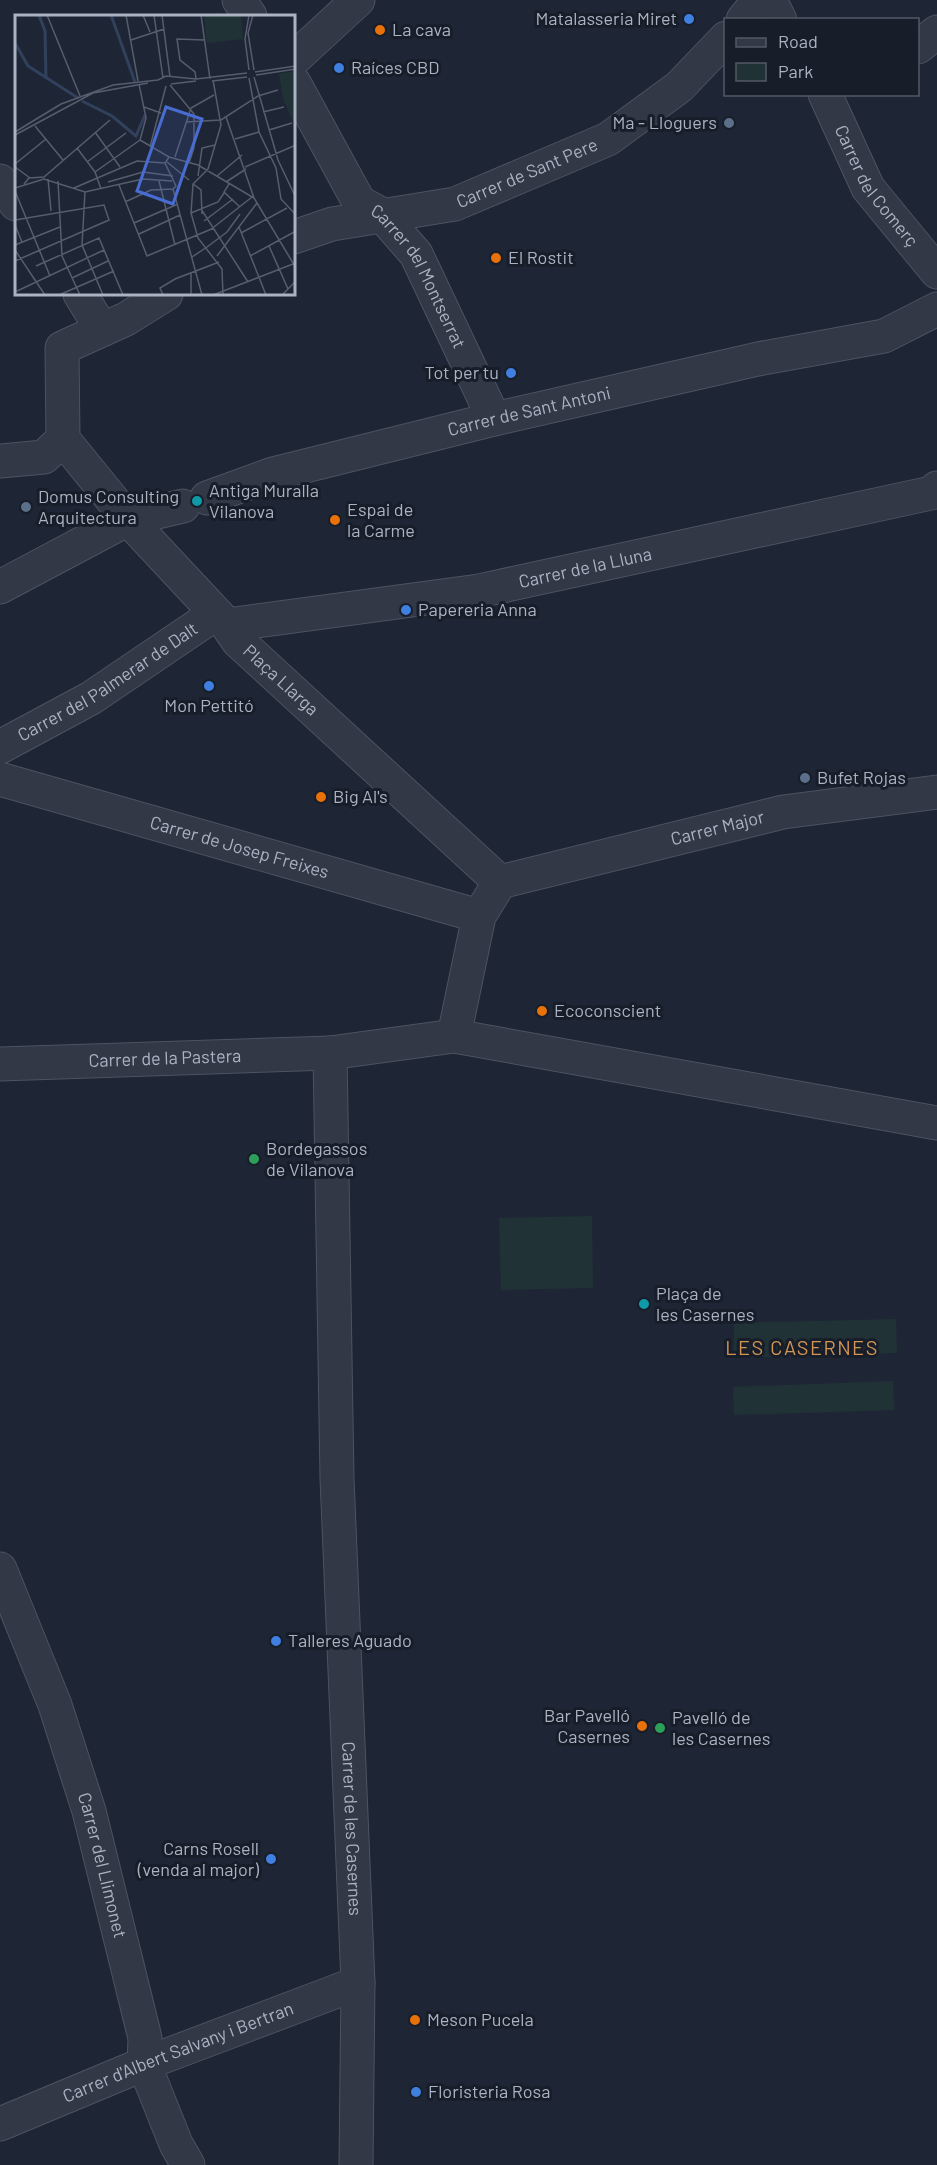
<svg xmlns="http://www.w3.org/2000/svg" width="937" height="2165" viewBox="0 0 937 2165" font-family="Barlow,sans-serif">
<style>
.green{fill:#203236}
.lines{fill:none;stroke-linecap:round;stroke-linejoin:round}
.street-casing{stroke:#4c5361;stroke-width:35}
.street{stroke:#323845;stroke-width:33}
.shop-dot{fill:#3f7fe0;stroke:#171e29;stroke-width:2}
.food-dot{fill:#e8710a;stroke:#171e29;stroke-width:2}
.service-dot{fill:#5c6f8a;stroke:#171e29;stroke-width:2}
.culture-dot{fill:#0f9aa8;stroke:#171e29;stroke-width:2}
.leisure-dot{fill:#2e9e5b;stroke:#171e29;stroke-width:2}
.labels{text-anchor:middle;stroke-width:6;stroke-linejoin:round;paint-order:stroke}
.poi-label{font-size:18px;fill:#abb3c3;stroke:#171e29;text-anchor:start}
.street-label{font-size:18px;fill:#abb3c3;stroke:#171e29}
.neighbourhood-label{font-size:20px;letter-spacing:1.5px;fill:#d29556;stroke:#171e29}
.inset-river{fill:none;stroke:#31405c;stroke-width:3}
.inset-road{fill:none;stroke:#565e6e;stroke-width:1.5}
.view{fill:#486cd2;fill-opacity:0.15;stroke:#486cd2;stroke-width:3}
.inset-edge{fill:none;stroke:#abb3c3;stroke-width:3}
</style>
<rect width="100%" height="100%" fill="#1e2635"/>
<g class="green">
<path d="M592,1216L593,1288L501,1290L499,1218Z"/>
<path d="M896,1319L897,1353L734,1358V1323Z"/>
<path d="M893,1381L894,1410L734,1415L733,1387Z"/>
</g>
<g class="lines">
<g class="street-casing">
<g id="street">
<path d="M239,0L250,16"/>
<path d="M770,0L780,20"/>
<path d="M743,20L759,0"/>
<path d="M918,47L937,32"/>
<path d="M294,59L358,0"/>
<path id="s1" d="M294,83L359,202L381,214L416,254L494,419"/>
<path id="s2" d="M825,94L868,188L937,272"/>
<path d="M0,181L16,204"/>
<path id="s3" d="M294,237L332,224L455,204L608,139L679,87L726,38"/>
<path d="M80,294L101,328"/>
<path id="s4" d="M166,294L126,319L62,348L63,439L128,519L227,625L238,641L500,882L479,916L454,1036"/>
<path d="M0,461L44,457L63,439"/>
<path id="s5" d="M207,498L273,474L494,419L758,359L884,336L937,309"/>
<path d="M0,587L128,519L183,506"/>
<path id="s6" d="M227,625L479,591L931,493L937,488"/>
<path id="s7" d="M0,747L91,698L215,614"/>
<path id="s8" d="M0,779L479,916"/>
<path id="s9" d="M500,882L783,812L937,792"/>
<path id="s10" d="M330,1053L337,1478L358,1983L356,2165"/>
<path id="s11" d="M0,1064L330,1053L454,1036L937,1123"/>
<path id="s12" d="M0,1569L55,1705L89,1811L145,2038L144,2064L176,2144L188,2165"/>
<path id="s13" d="M0,2124L144,2064L358,1983"/>
</g>
</g>
<use href="#street" class="street"/>
</g>
<g class="shop-dot">
<circle cx="689" cy="19" r="6"/>
<circle cx="339" cy="68" r="6"/>
<circle cx="511" cy="373" r="6"/>
<circle cx="406" cy="610" r="6"/>
<circle cx="209" cy="686" r="6"/>
<circle cx="276" cy="1641" r="6"/>
<circle cx="271" cy="1859" r="6"/>
<circle cx="416" cy="2092" r="6"/>
</g>
<g class="food-dot">
<circle cx="380" cy="30" r="6"/>
<circle cx="496" cy="258" r="6"/>
<circle cx="335" cy="520" r="6"/>
<circle cx="321" cy="797" r="6"/>
<circle cx="542" cy="1011" r="6"/>
<circle cx="642" cy="1726" r="6"/>
<circle cx="415" cy="2020" r="6"/>
</g>
<g class="service-dot">
<circle cx="729" cy="123" r="6"/>
<circle cx="26" cy="507" r="6"/>
<circle cx="805" cy="778" r="6"/>
</g>
<g class="culture-dot">
<circle cx="197" cy="501" r="6"/>
<circle cx="644" cy="1304" r="6"/>
</g>
<g class="leisure-dot">
<circle cx="254" cy="1159" r="6"/>
<circle cx="660" cy="1728" r="6"/>
</g>
<g class="labels">
<g class="poi-label">
<text x="677" y="25" text-anchor="end">Matalasseria Miret</text>
<text x="392" y="36">La cava</text>
<text x="351" y="74">Raíces CBD</text>
<text x="717" y="129" text-anchor="end">Ma - Lloguers</text>
<text x="508" y="264">El Rostit</text>
<text x="499" y="379" text-anchor="end">Tot per tu</text>
<text x="209" y="497">Antiga Muralla<tspan x="209" dy="21">Vilanova</tspan></text>
<text x="38" y="503">Domus Consulting<tspan x="38" dy="21">Arquitectura</tspan></text>
<text x="347" y="516">Espai de<tspan x="347" dy="21">la Carme</tspan></text>
<text x="418" y="616">Papereria Anna</text>
<text x="209" y="712" text-anchor="middle">Mon Pettitó</text>
<text x="817" y="784">Bufet Rojas</text>
<text x="333" y="803">Big Al's</text>
<text x="554" y="1017">Ecoconscient</text>
<text x="266" y="1155">Bordegassos<tspan x="266" dy="21">de Vilanova</tspan></text>
<text x="656" y="1300">Plaça de<tspan x="656" dy="21">les Casernes</tspan></text>
<text x="288" y="1647">Talleres Aguado</text>
<text x="630" y="1722" text-anchor="end">Bar Pavelló<tspan x="630" dy="21">Casernes</tspan></text>
<text x="672" y="1724">Pavelló de<tspan x="672" dy="21">les Casernes</tspan></text>
<text x="259" y="1855" text-anchor="end">Carns Rosell<tspan x="259" dy="21">(venda al major)</tspan></text>
<text x="427" y="2026">Meson Pucela</text>
<text x="428" y="2098">Floristeria Rosa</text>
</g>
<g class="street-label">
<text dy="6" stroke="none"><textPath href="#s3" startOffset="243">Carrer de Sant Pere</textPath></text>
<text dy="6" stroke="none"><textPath href="#s2" startOffset="106">Carrer del Comerç</textPath></text>
<text dy="6" stroke="none"><textPath href="#s1" startOffset="234">Carrer del Montserrat</textPath></text>
<text dy="6" stroke="none"><textPath href="#s5" startOffset="334">Carrer de Sant Antoni</textPath></text>
<text dy="6" stroke="none"><textPath href="#s6" startOffset="363">Carrer de la Lluna</textPath></text>
<text dy="6" stroke="none"><textPath href="#s4" startOffset="534">Plaça Llarga</textPath></text>
<text dy="6" stroke="none"><textPath href="#s7" startOffset="126">Carrer del Palmerar de Dalt</textPath></text>
<text dy="6" stroke="none"><textPath href="#s9" startOffset="224">Carrer Major</textPath></text>
<text dy="6" stroke="none"><textPath href="#s8" startOffset="249">Carrer de Josep Freixes</textPath></text>
<text dy="6" stroke="none"><textPath href="#s11" startOffset="165">Carrer de la Pastera</textPath></text>
<text dy="6" stroke="none"><textPath href="#s10" startOffset="776">Carrer de les Casernes</textPath></text>
<text dy="6" stroke="none"><textPath href="#s12" startOffset="314">Carrer del Llimonet</textPath></text>
<text dy="6" stroke="none"><textPath href="#s13" startOffset="192">Carrer d'Albert Salvany i Bertran</textPath></text>
</g>
<g class="neighbourhood-label">
<text x="802" y="1355">LES CASERNES</text>
</g>
</g>
<g transform="translate(15 15)">
<rect width="280" height="280" fill="#1e2635"/>
<path d="M189,0H226L228,24L192,28ZM280,56V112L268,83L264,59Z" fill="#203236"/>
<path class="inset-river" d="M24,0L30,16L31,64M96,0L120,67M0,28L13,51L63,83M67,86L97,101L121,121L130,100"/>
<path class="inset-road" d="M32,0L65,81M111,0L123,66M128,0L135,17M139,0L148,63M147,0L155,62M186,0L195,64M234,0L230,24L234,55M238,0L233,18L239,55M116,25L149,14M240,57L281,51M241,60L281,54M239,62L263,145L281,183M234,63L244,117L261,153L266,184L281,200M181,64L180,57L165,45L162,24L189,25M198,65L206,110L193,154L178,169L176,198L183,223L207,254L208,280M197,66L232,62M124,69L131,103L125,125M156,69L181,66M155,70L179,99V133L174,148M129,92L146,98M248,97L269,92M211,102L239,183L281,253M171,107L206,105L243,81L263,75M20,111L48,145M254,115L277,108M0,117L46,89L98,70L143,65L151,61L181,64L232,58M80,117L105,152M0,120L78,78L133,68M220,124L244,117M125,125L154,142L183,150L239,183M135,132L151,71M62,133L80,157M154,142L150,148L161,171L158,174L187,280M160,142L176,93L199,80M72,147L111,118M152,147L174,165M0,149L31,124M0,152L15,163M230,152L281,130M80,157L125,125M80,157L86,174M183,161L187,133L200,130M202,161L227,140M33,164L36,196M43,166L47,241L65,280M144,166L160,230M93,167L128,157L158,161M211,167L231,154M9,169L14,163L29,162L95,105M178,169L186,175L187,199M214,169L209,177L225,192M104,170L132,241L199,213M0,173L29,164L70,177L128,164L157,166M59,173L122,146L150,148M0,176L35,261M70,177L67,230L88,280M110,187L136,175L158,174M186,194L233,267M176,198L203,187L209,178M0,205L89,190L94,205L0,246M189,206L218,184M119,208L163,189M0,210L7,227M199,212L237,182M224,212L251,280M226,218L272,193M124,219L165,200M0,230L45,212M254,231L273,274M192,232L212,217L225,199M0,235L30,280M202,241L242,188M235,241L281,216M177,242L192,232M21,251L84,223L108,280M176,258V280M57,263L93,246M0,277L89,235M44,280L99,256M148,280L145,273L160,264L204,247M198,280L278,249M267,280L281,266"/>
<path class="view" d="M151,92L187,104L158,189L122,176Z"/>
<rect width="280" height="280" class="inset-edge"/>
</g>
<rect x="724" y="18" width="195" height="78" fill="#171e29" stroke="#525a67" stroke-width="1.5"/>
<rect x="736" y="38" width="30" height="9" fill="#323845" stroke="#525a67" stroke-width="1.5"/>
<text x="778" y="48" font-size="18" fill="#abb3c3">Road</text>
<rect x="736" y="63" width="30" height="18" fill="#203236" stroke="#525a67" stroke-width="1.5"/>
<text x="778" y="78" font-size="18" fill="#abb3c3">Park</text>
</svg>
